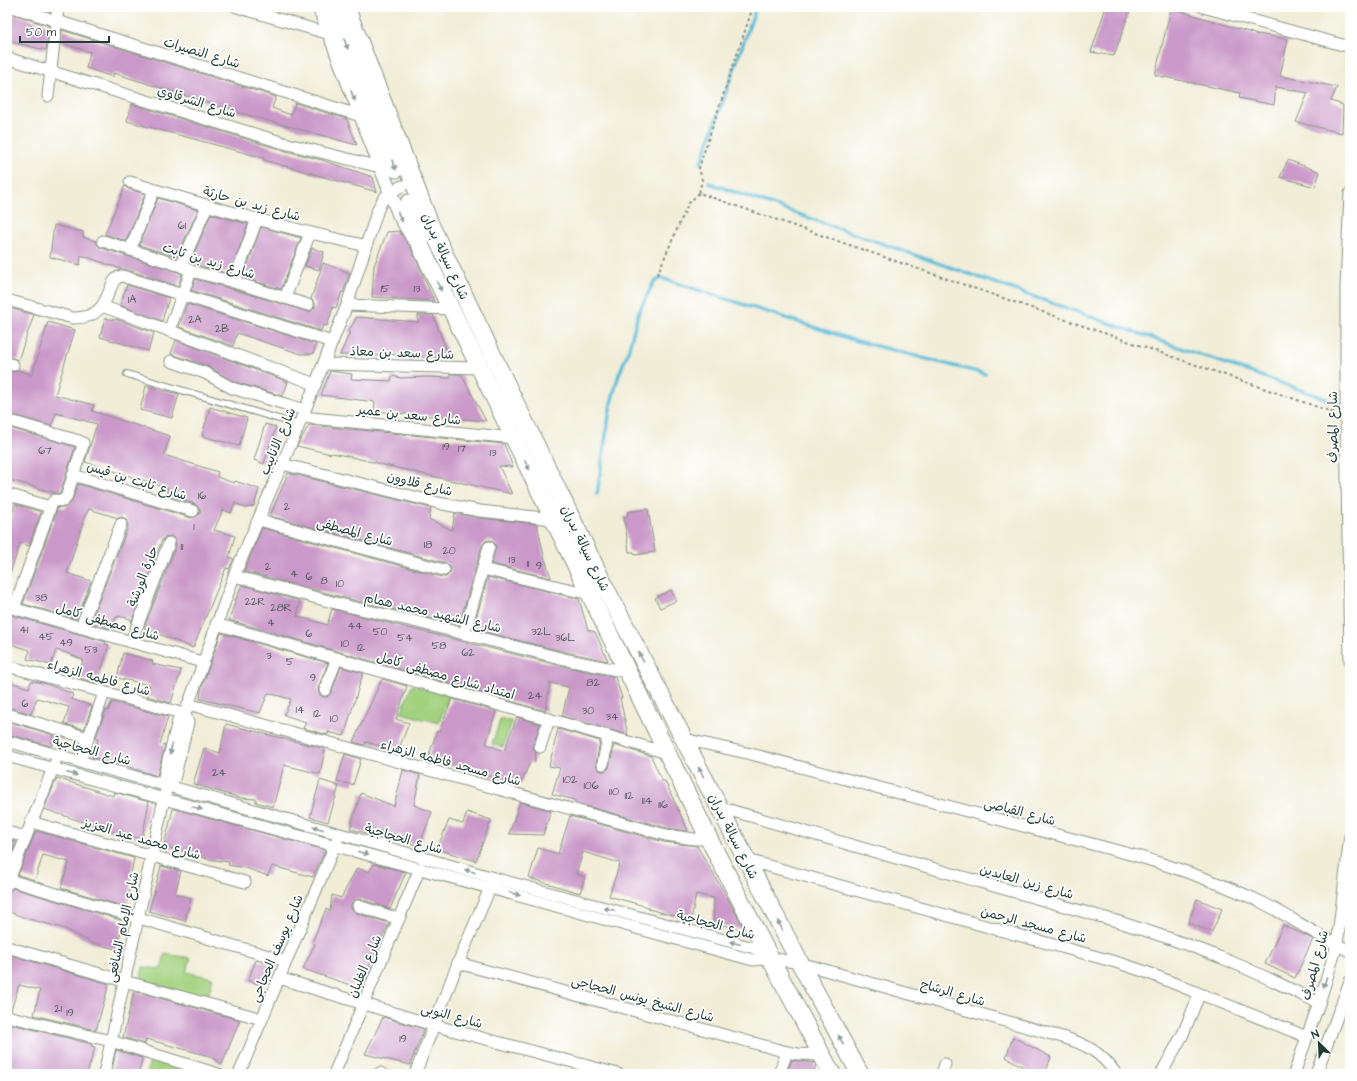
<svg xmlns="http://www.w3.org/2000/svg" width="1357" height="1081" viewBox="0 0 1357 1081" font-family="'Architects Daughter','Playpen Sans Arabic',sans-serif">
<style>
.green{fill:#a2d17e;stroke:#608759}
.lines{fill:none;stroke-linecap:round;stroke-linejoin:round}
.stream{stroke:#5abbd8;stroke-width:3.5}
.building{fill:#ca99c9}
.service-casing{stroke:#889586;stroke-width:8}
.minor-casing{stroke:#889586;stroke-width:13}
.tertiary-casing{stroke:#889586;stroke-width:15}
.primary-casing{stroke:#889586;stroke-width:19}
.path{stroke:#889586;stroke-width:2;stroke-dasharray:3 3;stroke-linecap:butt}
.service{stroke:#fff;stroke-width:5.5}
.minor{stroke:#fff;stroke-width:11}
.tertiary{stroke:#fff;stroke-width:13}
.primary{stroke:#fff;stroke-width:17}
.oneway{fill:#8f9e9a}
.labels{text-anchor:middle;stroke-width:3.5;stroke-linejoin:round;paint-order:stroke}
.number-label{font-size:11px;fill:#4a5459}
.street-label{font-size:13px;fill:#1f3d34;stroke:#fff}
</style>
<rect width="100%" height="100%" fill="#fff"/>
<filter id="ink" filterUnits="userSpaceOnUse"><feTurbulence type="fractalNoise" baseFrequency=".025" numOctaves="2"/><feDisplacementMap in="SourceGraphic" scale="8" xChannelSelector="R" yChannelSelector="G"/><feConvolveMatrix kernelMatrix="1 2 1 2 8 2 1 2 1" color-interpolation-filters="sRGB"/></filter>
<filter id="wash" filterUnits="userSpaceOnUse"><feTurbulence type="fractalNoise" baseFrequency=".012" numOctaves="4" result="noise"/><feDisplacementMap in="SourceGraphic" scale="16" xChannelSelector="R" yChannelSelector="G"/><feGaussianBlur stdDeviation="0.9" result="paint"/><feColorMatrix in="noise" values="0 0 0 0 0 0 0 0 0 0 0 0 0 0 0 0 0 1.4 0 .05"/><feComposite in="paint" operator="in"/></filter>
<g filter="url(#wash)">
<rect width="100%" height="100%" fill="#f1edd7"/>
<g class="green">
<path d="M412,685L449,695L439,723L401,713Z"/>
<path d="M501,718L512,722L503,747L492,744Z"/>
<path d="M165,954L191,958L186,972L213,978L207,1000L141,979L143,967L161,969Z"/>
<path d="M150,1059L207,1074H147Z"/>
</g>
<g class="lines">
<g class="stream">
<path d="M701,163L756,7"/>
<path d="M709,183L1338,403"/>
<path d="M597,494L611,403L619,374L627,355L639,311L654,282L661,278L857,341L985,374"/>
<path d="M960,1003L983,1009"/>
</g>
</g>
<g id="blocks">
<g class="building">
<path d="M1106,7H1131L1114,56L1091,52Z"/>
<path d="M1171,8L1258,35V34L1288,39L1280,76L1337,87L1331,101L1343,105L1342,133L1296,122L1308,93L1276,87L1274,105L1239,98L1240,93L1155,75Z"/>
<path d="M7,12L49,26L46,50L7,41Z"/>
<path d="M62,30L276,97L272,108L291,115L295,103L347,119L357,145L233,111L114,73L113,77L86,68L90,52L61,43Z"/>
<path d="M132,104L282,150L322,160L373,177L377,192L264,160V158L127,121Z"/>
<path d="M1288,160L1320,172L1315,187L1280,177Z"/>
<path d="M125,186L128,189L145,194L126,241L105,234Z"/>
<path d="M158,198L198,210L177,257L139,245Z"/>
<path d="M211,214L248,224L230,274L190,263Z"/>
<path d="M54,225L83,232V237L96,241L98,245L101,248L178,272L182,274L178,286L124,269H121L81,255L80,265L50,257Z"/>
<path d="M261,227L301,238L281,289L243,278Z"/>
<path d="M399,231L411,248L434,301L372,297L374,266L387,232Z"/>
<path d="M312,248L324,252L319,270L305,266Z"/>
<path d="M323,263L350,273L343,293L342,292L336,308L333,307L327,326L323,325L321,331L191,290L195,279L232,289L309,312L312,310L315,307V303L311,299Z"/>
<path d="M127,285L169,298L162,321L120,305Z"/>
<path d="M187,304L316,344L313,354H301L237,333L233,346L179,327Z"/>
<path d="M7,307L34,315L18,360L7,356Z"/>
<path d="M418,315H433L450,359L387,354V356L340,355L350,332H348L357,317L418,322Z"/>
<path d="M105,318L115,320L116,319L154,333L148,351L100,337Z"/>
<path d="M48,322L75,330L55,395L94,405L92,411L170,436L164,455L218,472L217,477L234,483L235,481L259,489L254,506L246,508L235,503L231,513L223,510L214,530L235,536L229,557L234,559L229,569L226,568L193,648L144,628L176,546L175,539L171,536L165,537L162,540L131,623V619L118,616V618L116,617L111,629L90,623L128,527L127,521L123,517L118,518L89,509L85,516L67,573L91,581L77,619L23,604L58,507L65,508L71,503L78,484L191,518L197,516L200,513V509L195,504L166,495L168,488L85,462L97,424L56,413L51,426L7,413V370L14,372L18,370L32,375Z"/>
<path d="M176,340L288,382L283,396L235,382L207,366L171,354Z"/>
<path d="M330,371L352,374L351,379L391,381L392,376L401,378L427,377L450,378V374H461L486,421L374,411L375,402L321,395Z"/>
<path d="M146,386L179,394L172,418L140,410Z"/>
<path d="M210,407L247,418L239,446L202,436Z"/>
<path d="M265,424L276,427L264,464L254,460Z"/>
<path d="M309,425L504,444L513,467L499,466L512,494L427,475L347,456L332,453L331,454L297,446Z"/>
<path d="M7,427L75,447L60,494L55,493L7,479Z"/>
<path d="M288,473L431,508L429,519L452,530L455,513L479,518L537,524L544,556L551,578L491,564L496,546L491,540H487L482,545L459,625L353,600L244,571L262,528L442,577H446L451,572V568L446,563L270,516Z"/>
<path d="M15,504L41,512L29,546L20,543L9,577L7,576V530Z"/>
<path d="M648,509L655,552L635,555L634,552H629L624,517L628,516L627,512Z"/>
<path d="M488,577L579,599L588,630L595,632L608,661L570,653L473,629Z"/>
<path d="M242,585L300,601L297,616L327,625L332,609L566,667L615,677L622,698H620L628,735L562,716L569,687L550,683L545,711L229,620L237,596Z"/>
<path d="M671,590L676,601L660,608L655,598Z"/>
<path d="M7,614L106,642L105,644L109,645L97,683L78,678L83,660L67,653L56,650L51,665L27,659L30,650L7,643Z"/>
<path d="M221,633L328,663L318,688L319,694L323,697H327L331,693L341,667L363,673L344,736L328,732V735L303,728L306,722L284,715L291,699L268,693L260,713L200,699L201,690Z"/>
<path d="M123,653L153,661L152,664L181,670L171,703L147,696L150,685L117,678Z"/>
<path d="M382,679L407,686L396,719L409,723L398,751L366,742L365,745L353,742Z"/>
<path d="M7,681L29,688L31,681L43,683L73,694L71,699L92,706L84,729L64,724L69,707L37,698L31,714L7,707Z"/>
<path d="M452,699L496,711L486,744L504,751L517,717L540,724L533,745V749L536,752L534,763L530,762L520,785L456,767L429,755L437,731L439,732Z"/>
<path d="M112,702L168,717L160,744L165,745L157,776L120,764V765L92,757L98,739H96L97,734L106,710L108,711Z"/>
<path d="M7,721L54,735L51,746L7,734Z"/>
<path d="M226,724L325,749L320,774L284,765L273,807L256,802V799L241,798L193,784L204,748L220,753Z"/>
<path d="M558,729L600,741L596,763L598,769L601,771H605L609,768L614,745L651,756L662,781H665L688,831L667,828L575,803V800L552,794L560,768L549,766Z"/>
<path d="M345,754L361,759L353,785L337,781Z"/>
<path d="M403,770L420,775L414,805L432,812L419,846L402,840L403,836L372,829L370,834L350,829L361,793L394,806Z"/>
<path d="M57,778L113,796L114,792L149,802L142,839L110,831L44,809Z"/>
<path d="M320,780L339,786L328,822L310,817Z"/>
<path d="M520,802L551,811L543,835L509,834Z"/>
<path d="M173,809H175L325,850L313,877L272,866L268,876L246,868L228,865L229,862L208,859L164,846Z"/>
<path d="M467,812L491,820L476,861L437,849L449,820L463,824Z"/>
<path d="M570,816L664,842L697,846L732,906L745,930L713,923L714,898L696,894L691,920L648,909V907L609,896L620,863L583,852L576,874L585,877L580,893L529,878L538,848L558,854Z"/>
<path d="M36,831L134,858L130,878L132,879L126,907L61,888L69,862L43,855L35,880L18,875Z"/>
<path d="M7,839L16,842L7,866Z"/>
<path d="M374,864L406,872L390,909L360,899L354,901L351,904V908L356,913L389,923L369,966L371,967L362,989L303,969L315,944L312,943L326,909L330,911L332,895L341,898L357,868L369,872Z"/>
<path d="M161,866L181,871L175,894L191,898L185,921L149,911Z"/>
<path d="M13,888L124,921L116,949L92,943L63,928L25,918L7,911V892Z"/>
<path d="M1197,899L1222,909L1212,932L1188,923Z"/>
<path d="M1283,925L1313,939L1295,978L1265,964Z"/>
<path d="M7,954L109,984L96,1030L34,1015L40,990L19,985L11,1010L7,1009Z"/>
<path d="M256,960L272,964L262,985L248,981Z"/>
<path d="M134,991L240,1020L222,1064L209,1056L146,1039L145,1044L123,1037Z"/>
<path d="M383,1017L424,1029L410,1065L365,1054Z"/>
<path d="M7,1023L92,1044L91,1046L95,1047L87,1074H7Z"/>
<path d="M1013,1037L1051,1057L1045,1074H1035L1006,1057Z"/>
<path d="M116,1050L142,1058L139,1074H120L112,1071Z"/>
<path d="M792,1060L815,1063L816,1065L813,1074H786Z"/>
</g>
</g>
</g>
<g filter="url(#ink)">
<use href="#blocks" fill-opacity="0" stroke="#889586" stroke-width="1"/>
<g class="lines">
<g class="service-casing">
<path id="service" d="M127,374L299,425"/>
</g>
<g class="minor-casing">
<g id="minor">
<path d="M12,7L361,116"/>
<path d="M237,7L330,34"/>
<path d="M1203,7L1350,47"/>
<path d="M7,58L284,143L380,167"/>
<path d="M48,96L58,7"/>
<path d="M130,182C208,207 287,228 367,246"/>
<path d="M1350,193L1346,288V416L1350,661"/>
<path d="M103,241L181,266L191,271L234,282L308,305"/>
<path d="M130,250L154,190"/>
<path d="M181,266L207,206"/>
<path d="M234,282L257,219"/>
<path d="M285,298L310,233"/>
<path d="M7,300L73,318C115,319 104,278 122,276L332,342"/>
<path d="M347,305L451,309"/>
<path d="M102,306L315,384"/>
<path d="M169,331L191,271"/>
<path d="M171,361L205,373L232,388L305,410"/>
<path d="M7,363L13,365"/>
<path d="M324,364L480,368"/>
<path d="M302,417L514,438"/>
<path d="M7,420L79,441L83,443V445L66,498L63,501L55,500L52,503L14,608"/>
<path d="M282,464L443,504L480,511L553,519"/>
<path d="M73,475L193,511"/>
<path d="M7,494L50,507"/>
<path d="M259,520L444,570"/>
<path d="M483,569L589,594"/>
<path d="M234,576L351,607L413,621L568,660L627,672"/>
<path d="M9,607L202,662"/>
<path d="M216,624L667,753"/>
<path d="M81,627L121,524"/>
<path d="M464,634L489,547"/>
<path d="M131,642L169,543"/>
<path d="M7,666L185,714"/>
<path d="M325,690L337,658"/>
<path d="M188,704L666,835L694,839H709"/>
<path d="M7,714L88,738"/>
<path d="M185,714L234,576L299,425L347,305L378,209C384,195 389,192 402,186"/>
<path d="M684,739L751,754L1137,856C1180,869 1221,883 1261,902C1291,917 1319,937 1350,951"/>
<path d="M7,741L340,834L494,878L754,948L768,956"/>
<path d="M540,747L549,719"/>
<path d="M7,756L753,960L770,958L800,963L1062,1037C1086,1044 1102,1053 1116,1074"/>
<path d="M80,762L104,693"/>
<path d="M603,764L608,736"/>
<path d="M167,785L164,777L165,772L178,721L185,714"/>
<path d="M719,807L1116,921C1151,932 1186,943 1219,957C1253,970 1286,987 1319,1003"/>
<path d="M31,822L245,882"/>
<path d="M7,832L26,837"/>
<path d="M747,860L1119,963L1146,972L1307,1037"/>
<path d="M9,880L286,961"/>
<path d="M7,885L55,763"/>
<path d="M358,906L399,919"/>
<path d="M7,947L124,981L262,1019"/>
<path d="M458,963L787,1052L798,1054L821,1055"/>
<path d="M279,978L433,1025L618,1074"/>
<path d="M7,1016L111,1041L218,1074"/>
<path d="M380,1073L382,1074"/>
<path d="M104,1074L164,799L167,785L174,779L188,723L185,714"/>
<path d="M239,1074L337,840"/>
<path d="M334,1074L420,868"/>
<path d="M415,1074L458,963L493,881"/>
<path d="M779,1074L787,1052"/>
<path d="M942,1074L945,1064"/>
<path d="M1161,1074L1183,1034L1199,995"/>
<path d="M1294,1074L1319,1003L1337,945L1350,836"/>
<path d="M1316,1074L1350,981"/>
</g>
</g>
<g class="tertiary-casing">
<path id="tertiary" d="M319,7L399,215L412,237L421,247"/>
</g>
<g class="primary-casing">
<g id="primary">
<path d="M333,7L345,41L396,169"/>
<path d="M346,7L430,224L512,396L606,589L800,963L860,1074"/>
<path d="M409,203L417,221L421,247L709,839L770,958L832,1074"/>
</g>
</g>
<g class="path">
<path d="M753,7L703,155L699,168L702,180L699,193L1335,413"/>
<path d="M657,275L688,204L699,193"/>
</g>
<use href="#service" class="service"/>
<use href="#minor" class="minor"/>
<use href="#tertiary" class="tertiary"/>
<use href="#primary" class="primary"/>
</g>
<defs><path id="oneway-solid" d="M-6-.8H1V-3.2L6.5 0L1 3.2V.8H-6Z"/></defs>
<g class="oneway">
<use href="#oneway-solid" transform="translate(346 44) rotate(69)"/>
<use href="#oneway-solid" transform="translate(353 96) rotate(69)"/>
<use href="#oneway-solid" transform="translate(394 165) rotate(68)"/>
<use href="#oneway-solid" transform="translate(400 217) rotate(64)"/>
<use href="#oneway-solid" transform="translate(439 286) rotate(64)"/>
<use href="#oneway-solid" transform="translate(527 465) rotate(64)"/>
<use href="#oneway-solid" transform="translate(641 657) rotate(-118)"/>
<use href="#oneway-solid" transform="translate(171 749) rotate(104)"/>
<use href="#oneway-solid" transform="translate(701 772) rotate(-117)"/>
<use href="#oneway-solid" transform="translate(72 774) rotate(15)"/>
<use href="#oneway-solid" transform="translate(197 808) rotate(15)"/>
<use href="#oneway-solid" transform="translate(318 828) rotate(-164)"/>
<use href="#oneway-solid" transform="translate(363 853) rotate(15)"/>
<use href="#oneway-solid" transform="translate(470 871) rotate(-164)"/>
<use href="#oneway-solid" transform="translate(515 894) rotate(15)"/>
<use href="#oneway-solid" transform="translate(609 909) rotate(-165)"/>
<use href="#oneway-solid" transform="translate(780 925) rotate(-117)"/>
<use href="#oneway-solid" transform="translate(735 943) rotate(-165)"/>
<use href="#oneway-solid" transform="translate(1325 982) rotate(107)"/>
<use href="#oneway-solid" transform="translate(841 1040) rotate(-119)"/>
</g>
</g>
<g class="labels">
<g class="number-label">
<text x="182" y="229">61</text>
<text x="385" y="292">15</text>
<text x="417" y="292">13</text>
<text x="132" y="303">1A</text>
<text x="195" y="323">2A</text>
<text x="222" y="332">2B</text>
<text x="446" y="450">19</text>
<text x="462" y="452">17</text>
<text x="45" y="454">67</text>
<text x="493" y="456">13</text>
<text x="202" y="499">16</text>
<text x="287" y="510">2</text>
<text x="194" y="530">1</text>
<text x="428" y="548">18</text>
<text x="182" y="550">11</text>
<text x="449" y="554">20</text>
<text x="512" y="563">13</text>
<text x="528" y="567">11</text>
<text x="539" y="569">9</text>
<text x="268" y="570">2</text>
<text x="294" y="577">4</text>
<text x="309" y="580">6</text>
<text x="324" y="584">8</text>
<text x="340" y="587">10</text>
<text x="41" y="601">38</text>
<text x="255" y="605">22R</text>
<text x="281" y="611">28R</text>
<text x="271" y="626">4</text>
<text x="355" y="629">44</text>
<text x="24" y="633">41</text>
<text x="380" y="635">50</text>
<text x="541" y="635">32L</text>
<text x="309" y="637">6</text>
<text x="46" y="640">45</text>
<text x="405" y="641">54</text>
<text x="565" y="641">36L</text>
<text x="66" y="646">49</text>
<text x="345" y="647">10</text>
<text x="439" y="649">58</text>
<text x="361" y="651">12</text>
<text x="91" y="653">53</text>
<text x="468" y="656">62</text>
<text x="269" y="659">3</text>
<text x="290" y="665">5</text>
<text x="313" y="681">9</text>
<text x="593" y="686">82</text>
<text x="535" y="699">24</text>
<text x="25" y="707">6</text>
<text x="300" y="713">14</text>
<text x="588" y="714">30</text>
<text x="317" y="717">12</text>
<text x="612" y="720">34</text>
<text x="334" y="722">10</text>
<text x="219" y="776">24</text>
<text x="570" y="783">102</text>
<text x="591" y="789">106</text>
<text x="614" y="795">110</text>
<text x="629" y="799">112</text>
<text x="647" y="804">114</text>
<text x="663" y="808">116</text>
<text x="58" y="1012">21</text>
<text x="70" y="1016">19</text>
<text x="403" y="1042">19</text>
</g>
<g class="street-label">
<text transform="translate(202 52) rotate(17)" y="5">شارع النصيرات</text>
<text transform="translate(197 101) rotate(17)" y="5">شارع الشرقاوي</text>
<text transform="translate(252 203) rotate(15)" y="5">شارع زيد بن حارثة</text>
<text transform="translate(446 256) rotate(65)" y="5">شارع سيالة بدران</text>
<text transform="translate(209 260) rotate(17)" y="5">شارع زيد بن ثابت</text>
<text transform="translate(402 352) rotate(2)" y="5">شارع سعد بن معاذ</text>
<text transform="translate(409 414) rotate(6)" y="5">شارع سعد بن عمير</text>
<text transform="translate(1332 427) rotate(-90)" y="5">شارع المصرف</text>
<text transform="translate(277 441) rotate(-67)" y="5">شارع الانابيب</text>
<text transform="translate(137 480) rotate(17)" y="5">شارع ثابت بن قيس</text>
<text transform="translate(420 483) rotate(14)" y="5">شارع قلاوون</text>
<text transform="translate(355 531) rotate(15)" y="5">شارع المصطفى</text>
<text transform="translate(586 548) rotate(64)" y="5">شارع سيالة بدران</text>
<text transform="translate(142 576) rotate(-69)" y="5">حارة الورشة</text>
<text transform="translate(433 612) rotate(13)" y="5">شارع الشهيد محمد همام</text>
<text transform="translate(108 621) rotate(16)" y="5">شارع مصطفى كامل</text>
<text transform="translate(446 675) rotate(16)" y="5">امتداد شارع مصطفى كامل</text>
<text transform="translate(99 677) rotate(15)" y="5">شارع فاطمه الزهراء</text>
<text transform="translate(92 750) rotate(15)" y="5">شارع الحجاجية</text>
<text transform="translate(451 762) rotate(15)" y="5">شارع مسجد فاطمه الزهراء</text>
<text transform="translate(1020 811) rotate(15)" y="5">شارع القباصى</text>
<text transform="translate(734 836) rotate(63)" y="5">شارع سيالة بدران</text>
<text transform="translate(142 838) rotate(16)" y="5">شارع محمد عبد العزيز</text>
<text transform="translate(404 838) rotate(16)" y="5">شارع الحجاجية</text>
<text transform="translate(1027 881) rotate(16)" y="5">شارع زين العابدين</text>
<text transform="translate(716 924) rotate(15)" y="5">شارع الحجاجية</text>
<text transform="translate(1034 924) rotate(15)" y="5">شارع مسجد الرحمن</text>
<text transform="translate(122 927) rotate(-78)" y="5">شارع الإمام الشافعى</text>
<text transform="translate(276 948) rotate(-67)" y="5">شارع يوسف الحجاجى</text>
<text transform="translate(1314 965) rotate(-75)" y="5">شارع المصرف</text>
<text transform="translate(364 966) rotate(-67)" y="5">شارع الغلبان</text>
<text transform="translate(953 992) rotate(16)" y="5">شارع الرشاح</text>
<text transform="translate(643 998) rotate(15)" y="5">شارع الشيخ يونس الحجاجى</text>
<text transform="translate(452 1015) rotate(15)" y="5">شارع النوبى</text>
</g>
</g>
<rect width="1357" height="1081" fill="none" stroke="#fff" stroke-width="24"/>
<g transform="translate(1319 1043) rotate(336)" stroke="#ffffff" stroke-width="3" paint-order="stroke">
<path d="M0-3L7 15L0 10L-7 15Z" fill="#1f3d34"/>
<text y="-6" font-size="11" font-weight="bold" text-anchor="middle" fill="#1f3d34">N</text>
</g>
<path d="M20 36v6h89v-6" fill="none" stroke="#1f3d34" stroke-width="2"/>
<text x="26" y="36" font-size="12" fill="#1f3d34" stroke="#ffffff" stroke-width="3" paint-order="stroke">50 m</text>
</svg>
